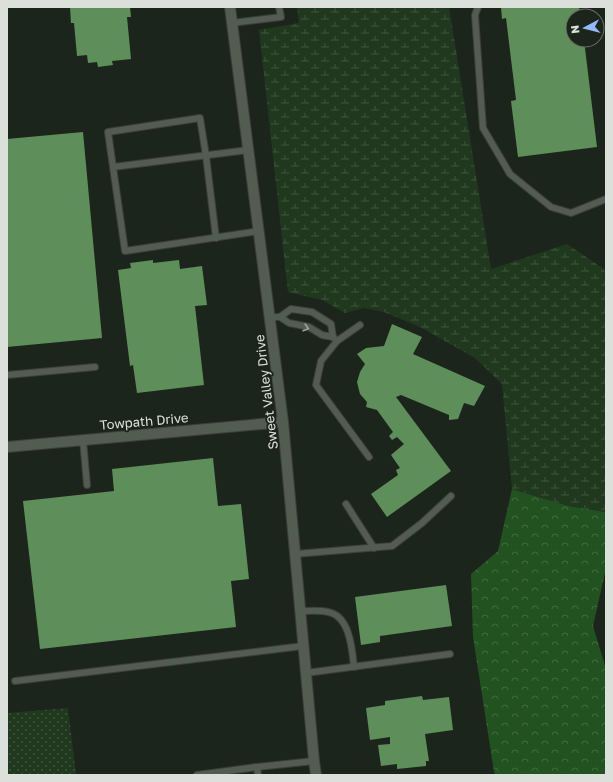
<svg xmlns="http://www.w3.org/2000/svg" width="613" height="782" viewBox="0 0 613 782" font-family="'Golos Text',sans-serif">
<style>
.grass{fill:url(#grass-dots)}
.forest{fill:url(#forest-crowns)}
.wetland{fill:url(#wetland-marsh)}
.building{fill:#5e8f5a}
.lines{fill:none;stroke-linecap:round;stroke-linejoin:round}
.lane-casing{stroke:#394139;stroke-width:8}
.street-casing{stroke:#394139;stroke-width:12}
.lane{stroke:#525c51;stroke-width:6}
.street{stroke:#525c51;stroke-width:10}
.oneway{stroke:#9da59c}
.labels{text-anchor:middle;stroke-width:4;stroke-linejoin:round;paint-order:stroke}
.street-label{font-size:13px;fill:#dbe1da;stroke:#1c251b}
</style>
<defs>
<pattern id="grass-dots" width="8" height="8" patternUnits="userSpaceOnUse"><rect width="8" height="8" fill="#20391e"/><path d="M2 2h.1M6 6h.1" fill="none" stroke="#40553e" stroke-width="1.8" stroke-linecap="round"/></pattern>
<pattern id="forest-crowns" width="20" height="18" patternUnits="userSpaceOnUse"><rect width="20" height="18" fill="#225220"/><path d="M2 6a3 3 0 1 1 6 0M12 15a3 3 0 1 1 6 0" fill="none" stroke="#426b40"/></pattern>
<pattern id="wetland-marsh" width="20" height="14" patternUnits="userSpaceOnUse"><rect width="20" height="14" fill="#20391e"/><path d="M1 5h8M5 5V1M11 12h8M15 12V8" fill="none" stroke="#40553e"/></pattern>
</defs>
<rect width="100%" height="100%" fill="#1c251b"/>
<path class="grass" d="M68,708L76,775H7V713Z"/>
<path class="forest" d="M512,489L569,506L606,512V568L593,626L606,669V775H496L494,772L473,637L471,574L498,551Z"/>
<path class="wetland" d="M297,7H449L491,269L567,244L604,269L606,275V512L569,506L512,489L502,384L475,358L420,327L384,312L364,308L345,313L322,300L288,292L259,30L299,23Z"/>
<g class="building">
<path d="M70,7H130L131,17H127L131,59L112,61L113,65L98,67L97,62L88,63L87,55L77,56L74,23H71Z"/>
<path d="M501,7H579L581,16H573V40H584L597,147L518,157L511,101L516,100L506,18L502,19Z"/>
<path d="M83,132L102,338L7,347V139Z"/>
<path d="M153,260V263L179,260L180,269L202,266L207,305L195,306L204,385L137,393L133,365L130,366L118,270L131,268L130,263Z"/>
<path d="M392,324L422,337L413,354L485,386L474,406L464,403L458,419L449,420V415L401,395L396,397L451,471L387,517L371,494L398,475L396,470L400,468L391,455L404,444L397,437L392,440L389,436L393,432L377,410L366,407L367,402L360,394L357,382L360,372L365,364L357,354L366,348L384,346Z"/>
<path d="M213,458L218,506L241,504L249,579L231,581L236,627L40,649L23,501L114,491L112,469Z"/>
<path d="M446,585L452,626L380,636V642L361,645L355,597Z"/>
<path d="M422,696L423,700L449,697L453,730L425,734L429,761H426V766L397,769V764L381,766L378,745L390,744V737L370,740L366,708L385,705V701Z"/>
</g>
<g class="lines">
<g class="lane-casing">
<g id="lane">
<path d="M478,7L475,15L483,128L510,174L551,207L571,213L606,199"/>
<path d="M232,23L281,17L279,7"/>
<path d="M248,150L113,167L125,251L259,231"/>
<path d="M113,167L108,132L200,118L206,156L216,238"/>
<path d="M270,317H280L291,309L312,312L331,324L333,337L337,341L321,361L316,385L369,457"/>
<path d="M280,317L289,323L309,327L322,335L333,337"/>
<path d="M337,341L360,325"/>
<path d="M7,375L95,367"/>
<path d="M83,440L87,485"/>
<path d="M346,504L374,548"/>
<path d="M295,554L392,546L422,523L451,496"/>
<path d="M300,611C309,611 320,610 328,612C350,616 352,649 354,667"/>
<path d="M306,673L450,654"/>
<path d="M15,681L303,646"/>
<path d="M257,767L258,775"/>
<path d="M197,775L257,767L314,761"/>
</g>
</g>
<g class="street-casing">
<g id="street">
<path d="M230,7L283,422L314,761L316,775"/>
<path d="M7,447L283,422"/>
</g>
</g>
<use href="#lane" class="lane"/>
<use href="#street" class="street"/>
</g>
<defs><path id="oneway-chevron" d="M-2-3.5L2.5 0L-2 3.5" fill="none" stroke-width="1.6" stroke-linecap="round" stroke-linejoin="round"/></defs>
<use class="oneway" href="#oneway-chevron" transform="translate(306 328) rotate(17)"/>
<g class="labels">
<g class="street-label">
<text transform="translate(266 392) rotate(-97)" y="5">Sweet Valley Drive</text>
<text transform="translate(144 421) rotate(-5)" y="5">Towpath Drive</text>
</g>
</g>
<rect width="613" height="782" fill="none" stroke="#dbe1da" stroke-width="16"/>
<g transform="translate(585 28) rotate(263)"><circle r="19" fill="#1c251b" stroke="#687067"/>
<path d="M0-3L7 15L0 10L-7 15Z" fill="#94b7fd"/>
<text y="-6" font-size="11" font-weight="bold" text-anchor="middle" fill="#dbe1da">N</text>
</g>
</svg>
